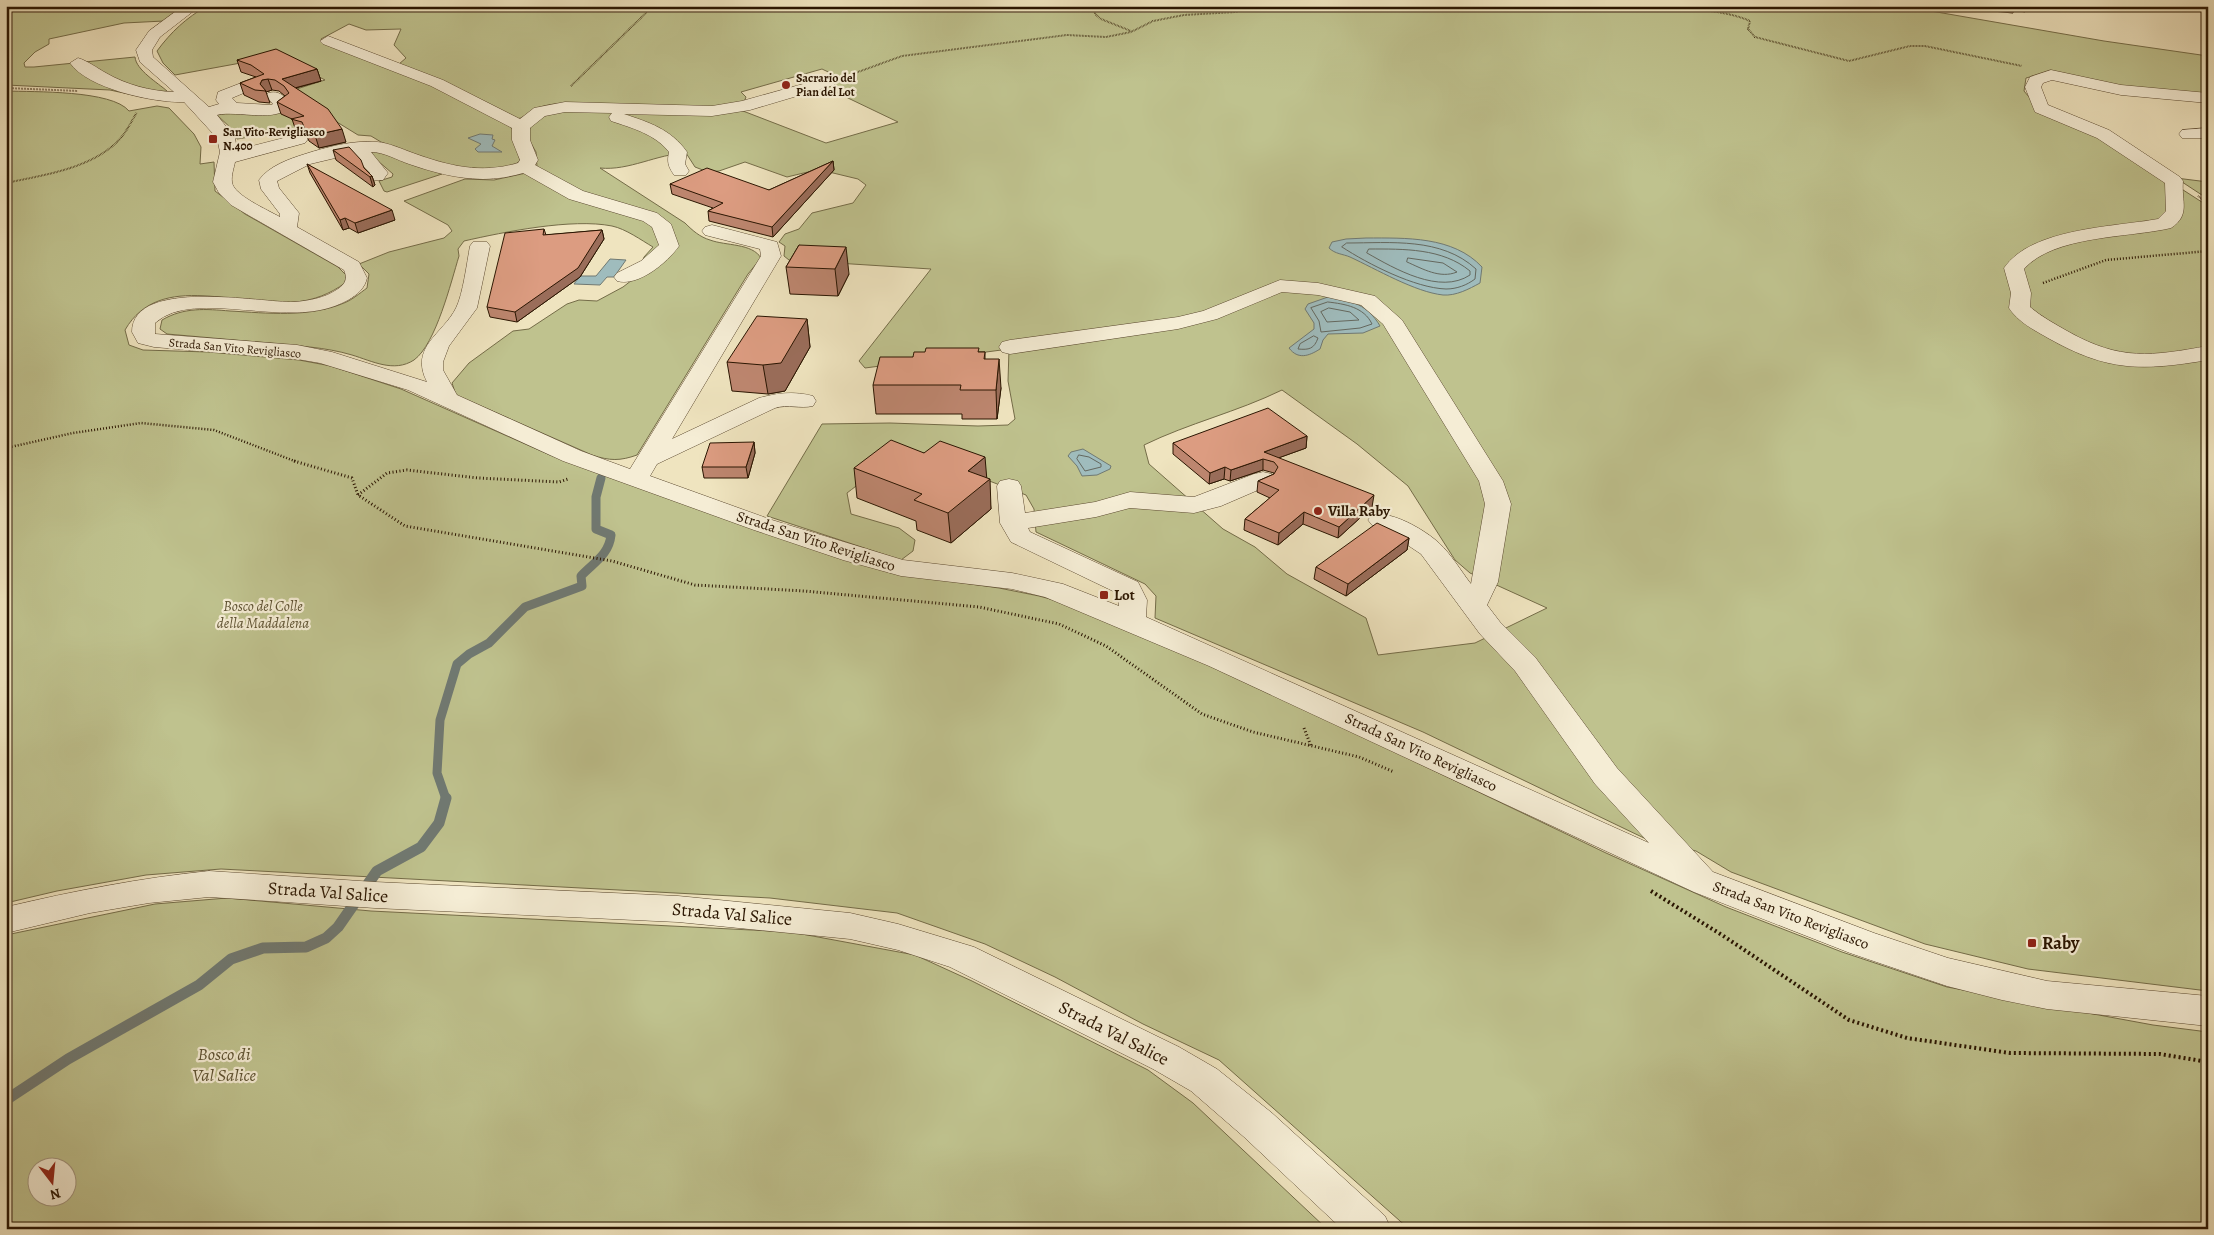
<svg xmlns="http://www.w3.org/2000/svg" width="2214" height="1235" viewBox="0 0 2214 1235" font-family="Alegreya,serif">
<style>
.green{fill:#bfc28e;stroke:#746c48;fill-rule:evenodd}
.water{fill:#9fbcbd;stroke:#707972}
.lines{fill:none;stroke-linecap:round;stroke-linejoin:round}
.shore{stroke:#64685f;stroke-width:1}
.stream-far1{stroke:#707972;stroke-width:9}
.stream{stroke:#707972;stroke-width:11}
.minor-casing{stroke:#5b4930;stroke-width:1}
.path-far3{stroke:#2a1501;stroke-width:2;stroke-dasharray:0.5 1;stroke-linecap:butt}
.path-far2{stroke:#2a1501;stroke-width:2.5;stroke-dasharray:1 2;stroke-linecap:butt}
.path-far1{stroke:#2a1501;stroke-width:3;stroke-dasharray:1 2.5;stroke-linecap:butt}
.path{stroke:#2a1501;stroke-width:4;stroke-dasharray:2 3;stroke-linecap:butt}
.minor{fill:#f5edd5;fill-rule:evenodd}
.wall{fill:#bd866f;stroke:#2a1501}
.shaded-wall{fill:#9a6d5a;stroke:#2a1501}
.building{fill:#dc9c81;stroke:#2a1501}
.poi-dot{fill:#8f2418;stroke:#f5edd5;stroke-width:2}
.labels{text-anchor:middle;stroke-width:4.5;stroke-linejoin:round;paint-order:stroke}
.far-poi-label{font-size:12px;font-weight:bold;fill:#2a1501;stroke:#f5edd5;text-anchor:start}
.far-street-label{font-size:12px;fill:#2a1501;stroke:#f5edd5}
.poi-label{font-size:15px;font-weight:bold;fill:#2a1501;stroke:#f5edd5;text-anchor:start}
.street-label{font-size:15px;fill:#2a1501;stroke:#f5edd5}
.park-label{font-size:15px;font-style:italic;fill:#5e5232;stroke:#f5edd5}
.near-street-label{font-size:18px;fill:#2a1501;stroke:#f5edd5}
.near-poi-label{font-size:18px;font-weight:bold;fill:#2a1501;stroke:#f5edd5;text-anchor:start}
.near-park-label{font-size:18px;font-style:italic;fill:#5e5232;stroke:#f5edd5}
</style>
<rect width="100%" height="100%" fill="#efe4bf"/>
<filter id="stains"><feTurbulence type="fractalNoise" baseFrequency=".004" numOctaves="4"/><feColorMatrix values="0 0 0 0 .2 0 0 0 0 .09 0 0 0 0 .02 0 0 0 .5 -.17"/></filter>
<radialGradient id="worn" r=".72"><stop offset=".6" stop-color="#630" stop-opacity="0"/><stop offset="1" stop-color="#630" stop-opacity=".3"/></radialGradient>
<g class="green">
<path d="M6,6H186L164,21L124,23L49,39V44L35,52L24,63L25,67H34L135,57C136,70 158,83 167,91L142,97L110,90L6,85Z"/>
<path d="M207,6H1902L2104,41L2208,56V95L2126,88L2049,72L2026,78L2024,91L2039,109L2090,130L2208,206V991L2028,969L1925,944L1731,872L1696,851L1644,838L1423,732L1155,618L1156,596L1145,584L1036,532L1034,509L1026,495L945,464L925,472C893,455 872,474 847,493L851,514L899,528L915,540L913,551L901,560L767,516L822,424L890,423L978,426L1008,425L1015,419L1008,381L1009,349L865,368L859,361L931,269L789,260L784,256L785,246L779,242L785,234L799,229L812,213L853,203L866,185L858,179L829,172L812,171L787,177L745,162L719,171L708,172L695,167L686,153C657,154 629,171 600,168L685,223C693,231 700,237 710,240C726,246 752,243 761,258L748,274L637,455C620,461 610,461 592,455L456,395L452,383L469,363L513,331L529,329L567,304L579,300L597,301L623,287L636,277L644,257L653,247C641,240 626,229 612,226C572,218 504,232 464,241L458,249L459,256C451,282 436,344 414,360C394,373 372,361 352,355C325,347 297,346 269,343C235,340 201,337 167,334L160,329L162,320C184,307 206,309 230,311C267,313 309,318 344,303C352,300 360,293 367,288L369,274L359,264L389,252L444,238L452,231L448,225L404,201L465,179L494,180L540,170L537,167L536,152L528,138L530,127C542,114 554,112 571,110L693,115L743,111L826,143L898,122L825,87L843,79L822,69L741,92L746,97L744,102C688,118 629,103 572,103C561,103 546,104 535,109C527,112 524,119 515,119L455,88L399,64L406,58L394,45L401,29L366,30L349,24L321,39L323,43L443,88L494,115L513,129L520,161C483,189 420,156 381,142L371,136L358,135L332,119L275,133L237,139L234,131L217,115C224,113 233,109 240,110C255,111 279,118 289,103L281,94L325,80L279,56L175,75L163,63L157,51C171,32 186,18 207,6ZM1282,390L1357,444L1408,486L1455,560L1470,573L1547,608L1475,643L1378,655L1366,618L1287,574L1255,547L1223,529L1149,464L1144,445C1189,423 1237,412 1282,390Z"/>
<path d="M6,91C34,92 112,90 129,111L157,106L169,108L194,134L201,147L200,164L214,162L215,191L245,214L338,267L346,275L345,283C330,294 314,300 296,302C241,309 160,269 125,330L129,345L143,350L208,352L299,360L331,366L401,389L550,455L778,537L892,573L999,588L1039,596L1076,606L1184,651L1606,853L1726,907L1842,952L1947,987L2153,1025L2208,1032V1229H1409L1219,1060L1143,1024L1055,977L985,944L897,913L770,898L221,869L146,875L57,891L6,903Z"/>
<path d="M374,151L380,152L442,174L387,192L384,191L379,181L392,177L393,174L370,154Z"/>
<path d="M2176,178L2208,182V199Z"/>
<path d="M227,898L371,911L791,932L915,955L972,981L1148,1070L1193,1103L1327,1229H6V935L155,904ZM38,1168H68V1198H38Z"/>
</g>
<g class="water">
<path d="M480,134L493,135L492,139L495,140L492,146L502,152H478L475,149L481,144L468,138Z"/>
<path d="M1366,238C1406,238 1453,236 1482,267L1480,283C1469,289 1456,296 1443,295C1415,292 1376,269 1350,257C1343,254 1335,254 1329,248L1332,242L1346,239Z"/>
<path d="M610,259L626,260L614,277H607L600,285L574,284L580,276H596Z"/>
<path d="M1328,297C1351,300 1368,305 1380,326L1363,333L1328,334L1323,340L1320,349C1309,356 1298,360 1289,348L1314,329V323L1305,309L1308,304Z"/>
<path d="M1083,449L1111,466L1110,469L1097,475L1082,476L1077,466L1068,456L1071,452Z"/>
</g>
<g class="lines">
<g class="shore">
<path d="M1347,243C1391,243 1441,237 1476,269L1475,279C1467,285 1457,289 1446,289C1415,288 1368,264 1342,247Z"/>
<path d="M1369,249C1404,249 1442,248 1470,271V275C1440,295 1395,269 1367,253Z"/>
<path d="M1408,258L1443,263L1457,272C1440,279 1423,269 1407,262Z"/>
<path d="M1328,302C1345,304 1364,307 1372,324L1360,328L1321,332L1319,321L1311,308Z"/>
<path d="M1329,308L1350,312L1359,320L1327,322L1321,312Z"/>
<path d="M1314,336L1318,338C1314,349 1309,350 1298,349L1300,344Z"/>
<path d="M1079,455L1089,457L1101,464V467L1085,471L1077,459Z"/>
</g>
<path class="stream-far1" d="M446,799L437,773L440,720L457,664L469,654L489,643L525,607L582,586L581,576C593,563 609,555 611,535L596,529V497L601,478"/>
<path class="stream" d="M6,1100L68,1059L199,985L231,959L263,948L306,947L326,938L338,927L377,871L421,847L439,823L446,798"/>
<g class="minor-casing">
<g id="minor">
<path d="M183,6H200L160,37L152,50L153,57L209,107L219,104L216,100L218,92L254,78L262,83L260,86L232,98L237,103L271,105L273,104L266,96L268,93C279,90 285,96 291,105C278,124 238,110 217,115L235,138L237,150L299,134L305,135L308,139L305,143L235,162C234,168 231,175 232,182C233,195 268,210 280,217V214L261,189L259,180C269,166 289,159 305,154C327,147 353,140 377,142C389,143 402,149 413,153C449,166 481,174 518,163L520,160L512,140V128L431,86L323,44L320,41L328,36L443,80L520,119L534,108L565,102L712,106L742,101L828,77L836,82L834,85L750,110L712,116L624,114C648,122 671,129 687,152L685,164L689,171L686,175H674C668,166 667,162 669,152C655,134 632,128 611,121L609,117L612,113L565,112L545,116L530,128V140L538,160L535,165L583,191L657,213L671,224L679,246C667,263 638,287 617,281L614,277L617,273L641,261L659,245L652,227L643,221L569,199L523,173C483,185 447,177 409,164C397,160 384,152 371,152L388,173L383,180H371L368,176L370,173L352,154L310,164L277,181L279,188L299,213L297,227L359,262L367,278C365,288 357,295 348,300C291,333 196,286 155,323V334L297,345L332,352L427,382C409,347 443,334 456,308C463,294 467,262 470,246L473,242H487L490,246L477,308L449,346L443,362V370L457,395L581,451L630,469L761,256L760,249L705,235L702,231L705,227L712,225L777,242L781,256L672,439L759,398C778,393 794,391 813,396L816,401L813,406C800,409 788,404 775,408L657,464L650,476L772,520L903,560L1012,573L1063,584L1119,606L1117,593L1011,542L1000,523L997,486L1000,481L1009,479L1018,481L1021,486L1025,513L1095,502L1130,492L1194,497L1254,474L1263,472L1272,474L1275,479L1272,484L1221,506L1194,513L1130,508L1096,517L1028,528L1030,532L1138,582L1147,600L1146,617L1649,843L1595,784L1515,671L1480,634L1421,554L1388,532L1372,525L1368,520L1372,515C1391,510 1425,530 1439,543C1451,554 1461,571 1471,584L1485,504L1479,481L1383,324L1361,305L1318,295L1282,292L1217,319L1178,329L1010,354L1002,352L999,347L1002,342L1010,340L1178,317L1203,311L1280,280L1318,283L1375,296L1402,320L1503,481L1511,504L1498,582L1487,605L1500,622L1535,657L1617,768L1713,872L1874,933L1948,958L2047,981L2208,996V1026L2047,1009L2002,1000L1947,986L1850,953L1694,892L1209,666L1045,597L1012,589L901,576L843,560L754,530L563,461L408,390L320,363L297,359L154,347L138,343L132,332C132,277 262,303 294,302C309,301 325,298 338,289C345,284 348,279 344,270L231,205L219,193L213,182L220,152L217,138L184,102C155,103 88,89 70,63L78,58C88,61 97,68 106,73C127,85 150,91 174,92L140,62L136,50L149,31Z"/>
<path d="M2051,70L2121,85L2208,93V103L2121,95L2052,80L2043,83L2041,87L2048,105L2109,130L2180,177L2183,181C2181,201 2191,215 2171,228C2129,238 2054,235 2024,269L2031,293L2030,307C2042,317 2055,324 2069,332C2121,361 2151,356 2208,346V360C2142,371 2108,372 2048,338C2034,330 2018,322 2009,308L2011,293L2004,268C2031,228 2114,227 2158,219L2166,211L2165,183L2097,138L2035,112L2025,87L2030,77Z"/>
<path d="M2208,128V138H2182L2179,134L2182,130Z"/>
<path d="M209,871L375,882L678,896L850,913L898,924L974,947L1179,1047L1217,1069L1272,1113L1385,1216L1391,1229H1342L1244,1137L1191,1091L1153,1069L950,967L898,950L850,939L678,922L375,908L209,897L149,903L90,913L6,933V907C74,891 140,878 209,871Z"/>
</g>
</g>
<g class="path-far3">
<path d="M1094,6L1095,14L1101,19L1131,31"/>
<path d="M1359,6L1389,11L1421,6"/>
<path d="M1545,6C1601,11 1703,0 1750,21L1748,29L1755,37L1849,61L1910,46H1925L2022,66"/>
<path d="M847,76L902,56L1067,35L1106,37L1131,32L1153,21L1184,15L1235,12L1263,6"/>
<path d="M571,86L653,6"/>
<path d="M6,88L78,91"/>
<path d="M6,183C43,175 90,169 118,141C126,133 131,122 137,112"/>
<path d="M2198,196L2206,202"/>
</g>
<g class="path-far2">
<path d="M2204,201L2208,203"/>
<path d="M2043,283L2106,260L2208,251"/>
<path d="M6,448L73,433L141,423L214,430L297,462"/>
</g>
<g class="path-far1">
<path d="M294,461L352,478L358,495L405,526L612,561L695,585L804,591L979,607L1059,624L1106,646L1202,714L1253,732L1359,757L1394,772"/>
<path d="M358,495L387,473L407,470L478,478L559,482L568,479"/>
<path d="M1304,728L1311,746"/>
</g>
<path class="path" d="M1651,891L1722,935L1849,1020L1907,1038L2010,1053L2160,1054L2208,1062"/>
<use href="#minor" class="minor"/>
</g>
<g class="wall">
<path d="M1951,6H2027L2025,12L2014,10L2013,13L1951,7Z"/>
<path d="M237,60L317,69L321,81L296,88L346,142L319,148L309,141L306,134L296,131L292,119L281,114L277,102L285,96L279,91L272,90L266,92L270,103L259,102L244,95L240,83L256,77L241,72Z"/>
<path d="M333,150L364,168L372,176L375,185L373,187L336,160Z"/>
<path d="M833,161L834,170L773,237L709,221L708,211L713,208L672,194L670,184L769,190Z"/>
<path d="M307,164L395,220L358,233L349,228L343,230L310,173Z"/>
<path d="M544,229L546,235L602,230L604,239L580,277L517,322L490,317L487,307Z"/>
<path d="M799,245L849,274L838,296L790,294L786,267Z"/>
<path d="M807,319L810,347L785,391L768,394L732,391L727,362Z"/>
<path d="M979,352H985V359L1001,388L997,419H962V414H876L873,385L913,357Z"/>
<path d="M1307,436L1306,448L1278,458L1372,507L1338,538L1303,524L1278,545L1244,530L1245,519L1270,498L1257,492L1258,481L1274,474V473L1263,470L1230,481L1224,479L1209,484L1173,454V443Z"/>
<path d="M754,442L755,453L748,478H704L702,467Z"/>
<path d="M924,453L987,478L991,509L951,543L917,530L916,521L857,498L854,468Z"/>
<path d="M1409,538L1407,550L1346,596L1314,579L1316,567Z"/>
</g>
<g class="shaded-wall">
<path d="M317,69L321,81L287,90L282,79Z"/>
<path d="M268,79L272,90L266,92L260,84L262,80Z"/>
<path d="M342,129L346,142L319,148L315,135Z"/>
<path d="M833,161L834,170L773,237L772,227Z"/>
<path d="M372,176L375,185L373,187L370,177Z"/>
<path d="M392,210L395,220L358,233L355,223Z"/>
<path d="M345,218L349,228L343,230L340,220Z"/>
<path d="M602,230L604,239L580,277L517,322L515,312Z"/>
<path d="M846,247L849,274L838,296L835,269Z"/>
<path d="M807,319L810,347L785,391L768,394L763,365Z"/>
<path d="M999,359L1001,388L997,419L996,390Z"/>
<path d="M1307,436L1306,448L1270,461L1264,452Z"/>
<path d="M754,442L755,453L748,478L746,467Z"/>
<path d="M985,457L987,481L990,479L991,509L951,543L948,513L968,471Z"/>
<path d="M1263,459V470L1230,481L1231,470Z"/>
<path d="M1225,467L1224,479L1209,484L1210,473Z"/>
<path d="M1374,495L1372,507L1338,538L1339,527Z"/>
<path d="M1304,512L1303,524L1278,545L1279,533Z"/>
<path d="M1409,538L1407,550L1346,596L1348,584Z"/>
</g>
<g class="building">
<path d="M276,49L317,69L282,79L328,109L342,129L315,135L305,129L302,122L291,119L304,116L277,102L289,93L284,86L275,80L268,79L262,80L260,84L266,91L255,90L240,83L264,74L251,65L237,60Z"/>
<path d="M349,147L361,160L364,168L372,176L370,177L333,150Z"/>
<path d="M833,161L772,227L708,211L723,203L670,184L707,168L769,190Z"/>
<path d="M307,164L392,210L355,223L345,218L340,220Z"/>
<path d="M544,229L543,235L602,230L578,268L515,312L487,307L505,233Z"/>
<path d="M799,245L846,247L835,269L786,267Z"/>
<path d="M757,316L807,319L781,363L763,365L727,362Z"/>
<path d="M926,348H979L978,352H985L984,359H999L996,390H960L961,385H873L880,357H913L914,352H925Z"/>
<path d="M1268,408L1307,436L1264,452L1374,495L1339,527L1304,512L1279,533L1245,519L1279,490L1258,481L1274,474L1278,467L1274,462L1263,459L1231,470L1225,467L1210,473L1173,443Z"/>
<path d="M891,440L924,453L940,441L985,457L968,471L990,479L948,513L914,500L922,494L854,468Z"/>
<path d="M754,442L746,467H702L710,443Z"/>
<path d="M1377,523L1409,538L1348,584L1316,567Z"/>
</g>
<g class="poi-dot">
<circle cx="786" cy="85" r="5"/>
<rect x="208" y="134" width="10" height="10" rx="2.5"/>
<circle cx="1318" cy="511" r="5"/>
<rect x="1099" y="590" width="10" height="10" rx="2.5"/>
<rect x="2027" y="938" width="10" height="10" rx="2.5"/>
</g>
<g class="labels">
<g class="far-poi-label">
<text x="796" y="82">Sacrario del<tspan x="796" dy="14">Pian del Lot</tspan></text>
<text x="223" y="136">San Vito-Revigliasco<tspan x="223" dy="14">N.400</tspan></text>
</g>
<g class="far-street-label">
<text transform="translate(235 348) rotate(5)" y="4">Strada San Vito Revigliasco</text>
</g>
<g class="poi-label">
<text x="1328" y="516">Villa Raby</text>
<text x="1114" y="600">Lot</text>
</g>
<g class="street-label">
<text transform="translate(816 541) rotate(18)" y="5">Strada San Vito Revigliasco</text>
<text transform="translate(1421 752) rotate(25)" y="5">Strada San Vito Revigliasco</text>
<text transform="translate(1791 915) rotate(21)" y="5">Strada San Vito Revigliasco</text>
</g>
<g class="park-label">
<text x="263" y="611">Bosco del Colle<tspan x="263" dy="17">della Maddalena</tspan></text>
</g>
<g class="near-street-label">
<text transform="translate(328 892) rotate(4)" y="6">Strada Val Salice</text>
<text transform="translate(732 914) rotate(5)" y="6">Strada Val Salice</text>
<text transform="translate(1114 1033) rotate(27)" y="6">Strada Val Salice</text>
</g>
<g class="near-poi-label">
<text x="2042" y="949">Raby</text>
</g>
<g class="near-park-label">
<text x="224" y="1060">Bosco di<tspan x="224" dy="21">Val Salice</tspan></text>
</g>
</g>
<rect width="2214" height="1235" fill="none" stroke="#efe4bf" stroke-width="25"/>
<rect x="8" y="8" width="2199" height="1220" fill="none" stroke="#2a1501" stroke-width="2.5"/>
<rect x="12" y="12" width="2189" height="1210" fill="none" stroke="#2a1501"/>
<g transform="translate(52 1182) rotate(164)"><circle r="24" fill="#f5edd5" stroke="#a49780"/>
<path d="M0-4L9 19L0 12L-9 19Z" fill="#8f2418"/>
<text y="-8" font-size="14" font-weight="bold" text-anchor="middle" fill="#2a1501">N</text>
</g>
<rect width="100%" height="100%" filter="url(#stains)"/>
<rect width="100%" height="100%" fill="url(#worn)"/>
</svg>
